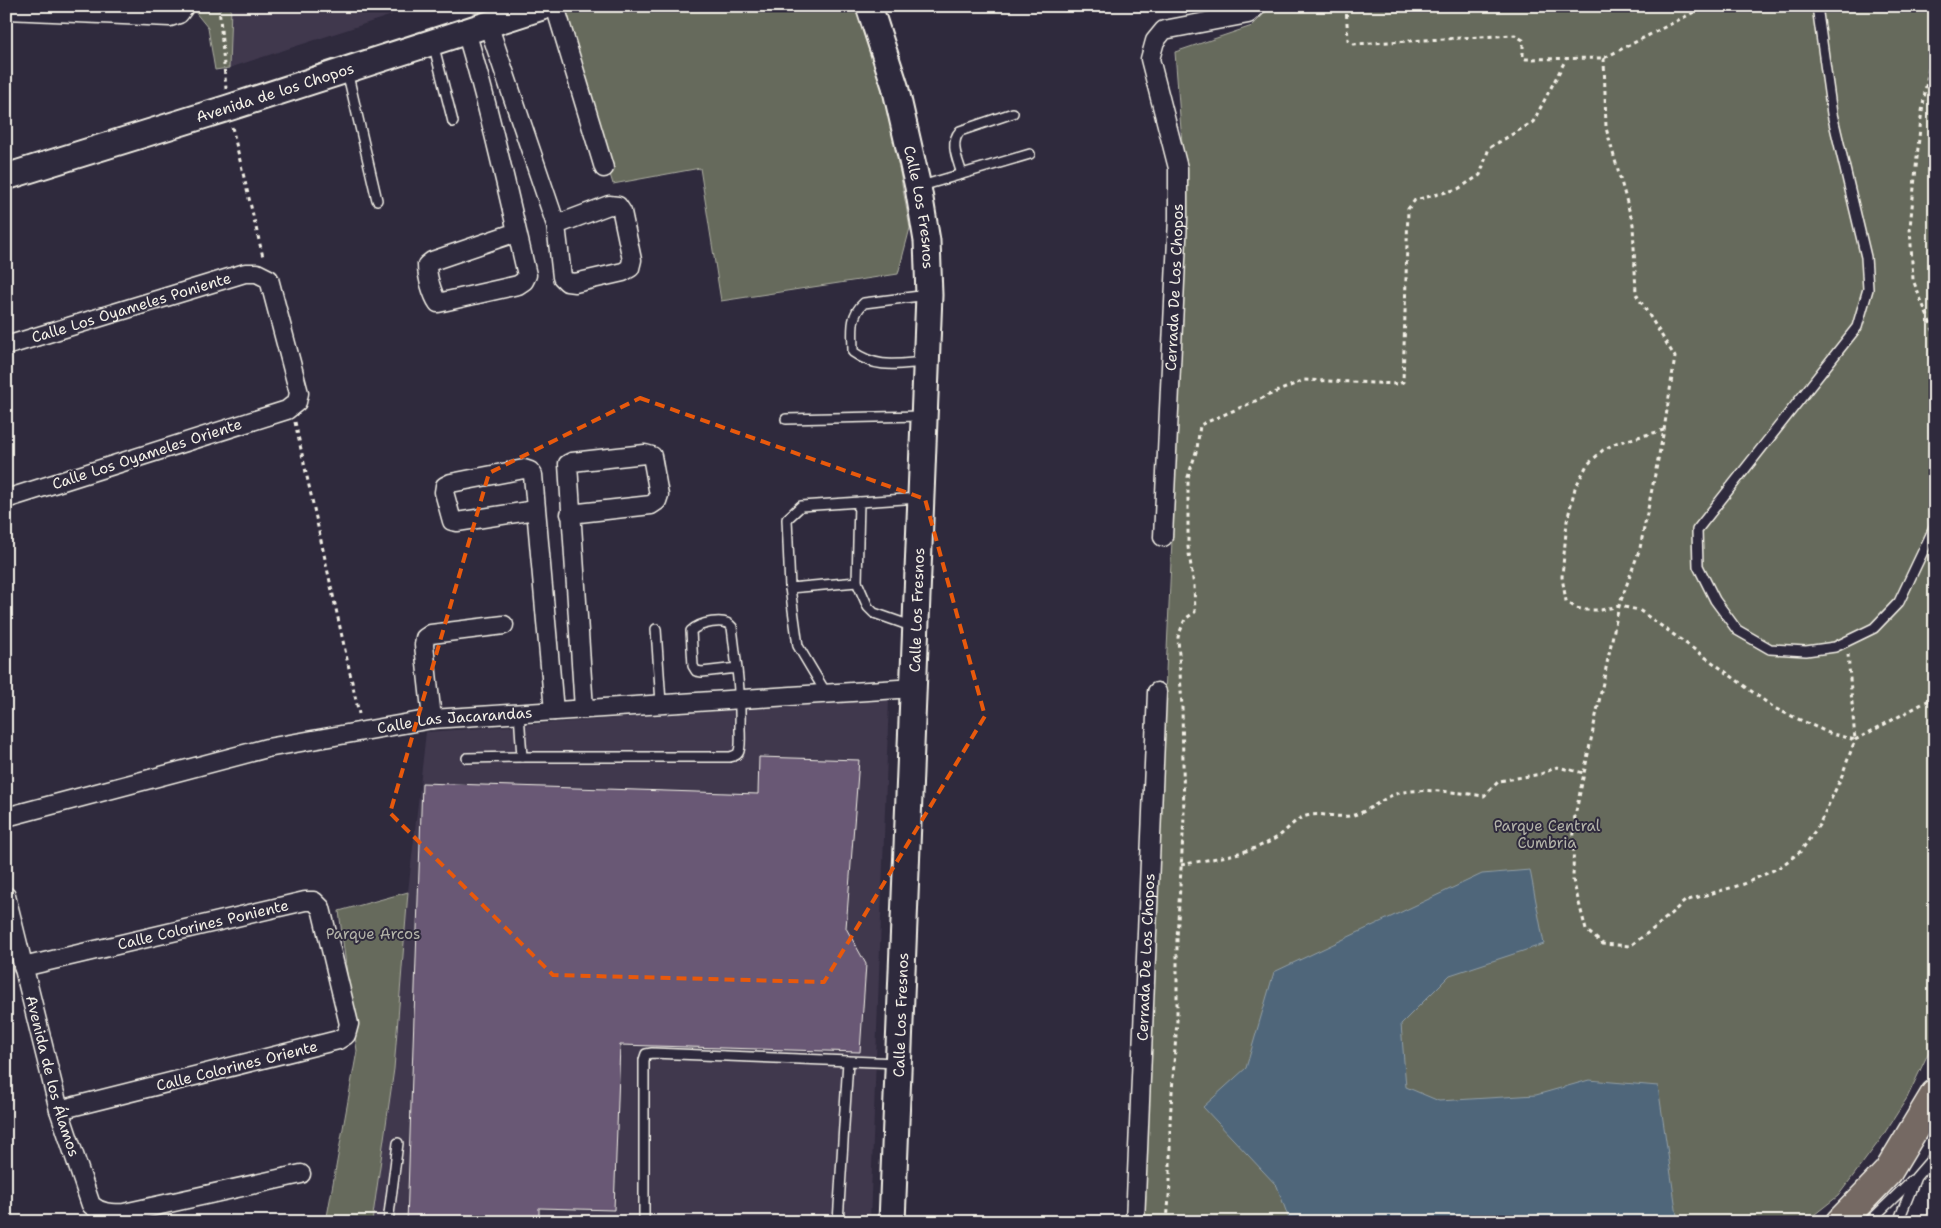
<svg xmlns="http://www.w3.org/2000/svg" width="1941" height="1228" viewBox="0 0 1941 1228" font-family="'Shantell Sans',sans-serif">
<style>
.built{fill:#40384e}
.green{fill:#666a5b;stroke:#adaea2}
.water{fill:#4f667a;stroke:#919ea6}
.building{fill:#695974;stroke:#f4f1e8}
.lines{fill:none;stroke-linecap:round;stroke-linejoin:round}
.lane-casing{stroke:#f4f1e8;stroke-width:12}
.street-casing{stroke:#f4f1e8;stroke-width:21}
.secondary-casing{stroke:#f4f1e8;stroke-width:29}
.primary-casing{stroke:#f4f1e8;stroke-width:31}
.path{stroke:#f4f1e8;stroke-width:3;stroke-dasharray:4 4;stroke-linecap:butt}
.lane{stroke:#2f2a3d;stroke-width:9}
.street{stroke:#2f2a3d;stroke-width:18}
.secondary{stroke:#2f2a3d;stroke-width:25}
.primary{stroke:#756964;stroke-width:28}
.marked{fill:none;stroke:#e8590c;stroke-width:4;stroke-dasharray:10 6;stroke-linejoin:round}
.labels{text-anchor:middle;stroke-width:4;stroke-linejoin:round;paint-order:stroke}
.street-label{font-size:15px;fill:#f4f1e8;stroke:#2f2a3d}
.park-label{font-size:15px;fill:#b4b4a9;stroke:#2f2a3d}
</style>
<rect width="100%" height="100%" fill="#2f2a3d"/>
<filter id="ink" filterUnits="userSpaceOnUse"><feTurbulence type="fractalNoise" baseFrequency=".02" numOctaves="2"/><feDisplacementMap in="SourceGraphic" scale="10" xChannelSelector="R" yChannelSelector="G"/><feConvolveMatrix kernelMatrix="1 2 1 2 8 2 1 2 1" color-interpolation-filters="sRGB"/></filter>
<g filter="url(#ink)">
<g class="built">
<path d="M231,6H389L392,15L229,68Z"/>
<path d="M889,699L870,1222H372L394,1069L408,892L426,732Z"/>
</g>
<g class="green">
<path d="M196,6H231L229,68L215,70L208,28L195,12Z"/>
<path d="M584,6H861L885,89L910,228L898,274L721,301L700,168L613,184L561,14Z"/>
<path d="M1268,6H1935V1039L1907,1098L1880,1140L1838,1196L1805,1222H1144L1150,1026L1187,208L1175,52L1252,26L1268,10Z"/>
<path d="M408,892L394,1069L372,1222H326L357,1051L339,911Z"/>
</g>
<path class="water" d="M1530,870L1544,944L1450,975L1401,1024L1406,1087L1439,1101L1536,1095L1589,1080L1658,1086L1677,1216L1650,1222H1290L1277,1186L1203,1107L1246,1068L1274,972L1482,874Z"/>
<path class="building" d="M759,757L859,760L846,928L866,964L860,1052L620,1045L614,1210L539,1208V1222H407L422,783L758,794Z"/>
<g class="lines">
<g class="lane-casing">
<g id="lane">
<path d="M1817,6L1832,114L1866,257L1868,289L1857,327L1697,530L1698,566L1715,600L1737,630L1770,649L1806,651L1835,647L1874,628L1899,602L1935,526"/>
<path d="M433,43L453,122"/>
<path d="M347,71L377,200"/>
<path d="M962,174C958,160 949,143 960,131L1013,113"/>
<path d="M918,187L1030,154"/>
<path d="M924,362C897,364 877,369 853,352C853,333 849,316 864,303L928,295"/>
<path d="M786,419L921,416"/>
<path d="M859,502L857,582L790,588L787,519L801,506L919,498"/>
<path d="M857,582L868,607L874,613L914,627"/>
<path d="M790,588L798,646L826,693"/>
<path d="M656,629L661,703"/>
<path d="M519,713L522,757H730C734,756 738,755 739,751C741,745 740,734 740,728C741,694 736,661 732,627C725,617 699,623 691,631L693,666L696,671L702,672L737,668"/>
<path d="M467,758L522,757"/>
<path d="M388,1222L398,1143"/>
<path d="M644,1222V1060L646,1054L652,1053L898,1063"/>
<path d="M838,1222L848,1061"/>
<path d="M1869,1222L1912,1180"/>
<path d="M1898,1222L1916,1177L1935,1155"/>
</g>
</g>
<g class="street-casing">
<g id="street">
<path d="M555,6L604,168"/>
<path d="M6,10L170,17L179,14L185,6"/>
<path d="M488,24L556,225L562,277L567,282L575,283L623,272L630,268L632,260L622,212L618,206L609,205L556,225"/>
<path d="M466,31C490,111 508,193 527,275L524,281L518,285L438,303C432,294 427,276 427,265L432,261L517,232"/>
<path id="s1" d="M6,346L245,273H257L269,279L299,393L297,402L287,410L6,499"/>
<path d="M535,510L457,522L452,521L444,492L445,486L451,483L524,469L530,471L533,475L554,711"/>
<path d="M570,514L651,505L657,501L659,495L652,456L645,454L572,462L568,464L584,709"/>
<path id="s2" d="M1163,537L1178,218V168L1150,59L1155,41L1164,30L1248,14L1257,6"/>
<path d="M432,719L424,645L425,638L431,634L504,625"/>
<path id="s3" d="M6,817L267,748L432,719L914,688"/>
<path id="s4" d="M6,896L59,1110L91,1205C101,1213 110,1214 124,1213L301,1174"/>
<path id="s5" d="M23,967L305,901H314L321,908L349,1024L346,1035L338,1040L59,1110"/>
<path id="s6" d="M1135,1222L1157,692"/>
</g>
</g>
<g class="secondary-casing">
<g id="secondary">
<path id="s7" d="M869,6L895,86L918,187L927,241L929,295L892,1222"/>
<path id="s8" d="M6,177L228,108L545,6"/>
</g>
</g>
<g class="primary-casing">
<path id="primary" d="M1840,1222L1888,1172L1935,1094"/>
</g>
<g class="path">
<path d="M219,6L226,89"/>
<path d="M1346,6L1348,40L1354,44L1515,35L1523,40V58L1526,59L1604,58L1706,6"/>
<path d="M1935,29L1921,118L1910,227L1913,280L1935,335"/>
<path d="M1604,58L1606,128L1633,224L1636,294L1675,357L1664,430L1640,548L1619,606L1574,821L1573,880L1586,930L1603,944L1630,946L1657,926L1685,901L1744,884L1780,867L1801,851L1819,825L1841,778L1855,740L1935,697"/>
<path d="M232,127L263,257"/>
<path d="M1935,380V381"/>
<path d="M295,422L359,714"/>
<path d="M1664,430L1616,443L1603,450L1587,465L1575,488L1567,521L1562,577L1566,601L1576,608L1585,610H1601L1619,606L1639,610L1719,667L1774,708L1829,733L1855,740L1848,654"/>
<path d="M1181,865C1213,858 1248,855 1276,838C1286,832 1293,821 1303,817C1319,811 1333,818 1349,816C1368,813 1376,802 1393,795C1414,786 1462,793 1484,796L1499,781L1541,774L1557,767L1584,773"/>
<path d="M1167,1222L1170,1184V1121L1177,1020V938L1184,817L1182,708L1178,637L1185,619L1195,612L1194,586L1188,547V477L1197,449L1200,425L1304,380L1399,384L1403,382L1408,209L1415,200L1458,189L1480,175L1489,148L1533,122L1566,59"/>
</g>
<use href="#lane" class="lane"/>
<use href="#street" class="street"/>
<use href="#secondary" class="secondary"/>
<use href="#primary" class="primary"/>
</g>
</g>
<path class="marked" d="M640,398L925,499L985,716L824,982L553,975L390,813L489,473Z"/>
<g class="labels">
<g class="street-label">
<text dy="5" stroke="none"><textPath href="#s8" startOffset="282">Avenida de los Chopos</textPath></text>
<text dy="5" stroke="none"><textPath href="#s7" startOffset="208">Calle Los Fresnos</textPath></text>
<text dy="5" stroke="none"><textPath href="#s2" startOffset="250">Cerrada De Los Chopos</textPath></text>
<text dy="5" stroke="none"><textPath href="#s1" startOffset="131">Calle Los Oyameles Poniente</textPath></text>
<text transform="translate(147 454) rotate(-18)" y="5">Calle Los Oyameles Oriente</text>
<text transform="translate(917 610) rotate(-88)" y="5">Calle Los Fresnos</text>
<text dy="5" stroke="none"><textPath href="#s3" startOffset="460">Calle Las Jacarandas</textPath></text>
<text dy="5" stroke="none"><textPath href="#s5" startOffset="185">Calle Colorines Poniente</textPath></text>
<text dy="5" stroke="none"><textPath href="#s6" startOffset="265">Cerrada De Los Chopos</textPath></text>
<text transform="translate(901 1015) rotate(-88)" y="5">Calle Los Fresnos</text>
<text transform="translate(237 1066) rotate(-14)" y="5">Calle Colorines Oriente</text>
<text dy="5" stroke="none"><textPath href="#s4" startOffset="186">Avenida de los Álamos</textPath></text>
</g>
<g class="park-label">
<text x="1547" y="831">Parque Central<tspan x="1547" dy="17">Cumbria</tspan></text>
<text x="373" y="939">Parque Arcos</text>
</g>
</g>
<rect width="1941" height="1228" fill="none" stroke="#2f2a3d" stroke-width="25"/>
<rect x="12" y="12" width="1916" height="1203" fill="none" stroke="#f4f1e8" stroke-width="2" filter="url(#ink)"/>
</svg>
